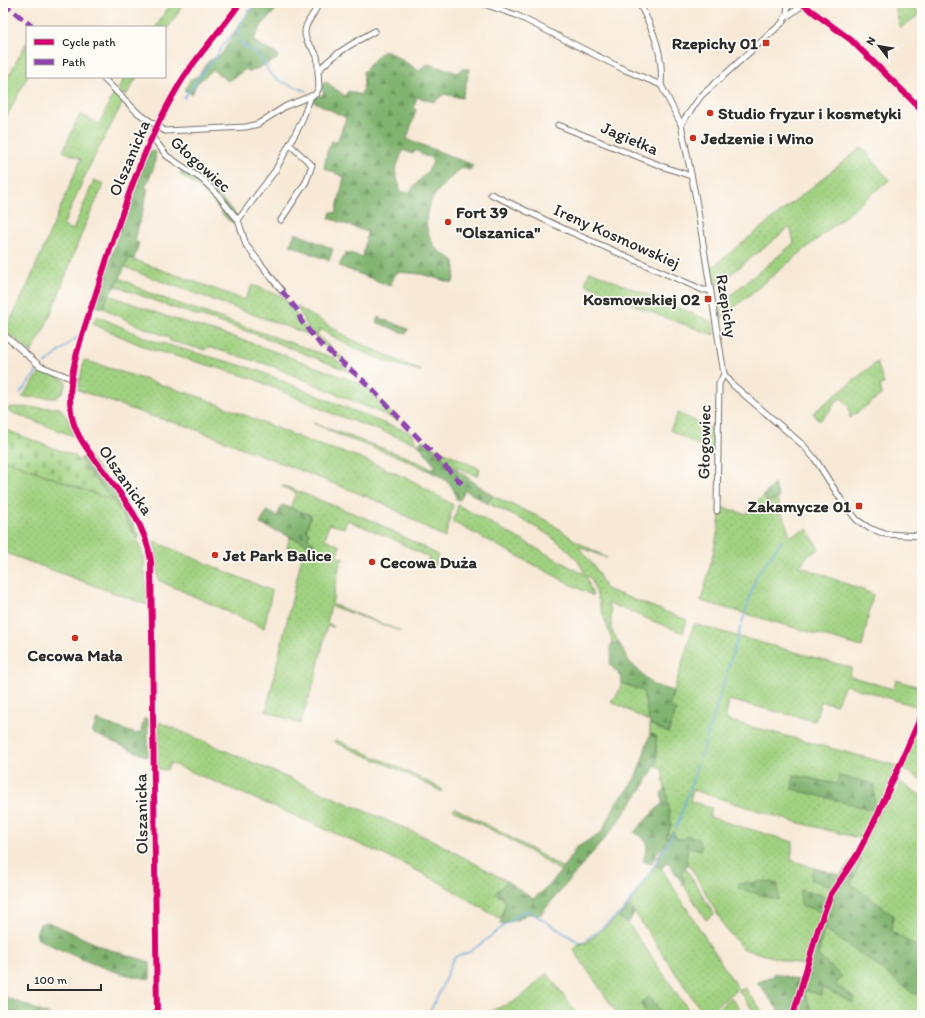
<svg xmlns="http://www.w3.org/2000/svg" width="925" height="1018" viewBox="0 0 925 1018" font-family="Itim,sans-serif">
<style>
.green{fill:url(#green-dots);stroke:#667e56;fill-rule:evenodd}
.forest{fill:url(#forest-firs);stroke:#56704d;fill-rule:evenodd}
.cemetery{fill:url(#cemetery-stones);stroke:#667e56}
.lines{fill:none;stroke-linecap:round;stroke-linejoin:round}
.stream{stroke:#67aadc;stroke-width:1.5}
.minor-casing{stroke:#736e67;stroke-width:7}
.minor{stroke:#fff;stroke-width:5}
.quiet{stroke:#8e44ad;stroke-width:5;stroke-dasharray:10 5;stroke-linecap:butt}
.cycleway-casing{stroke:#fdfcf7;stroke-width:8}
.cycleway{stroke:#d6006c;stroke-width:6}
.poi-dot{fill:#c8321e;stroke:#fdfcf7;stroke-width:1.5}
.labels{text-anchor:middle;stroke-width:3.5;stroke-linejoin:round;paint-order:stroke}
.poi-label{font-size:17px;font-weight:bold;fill:#2b2b2b;stroke:#fdfcf7;text-anchor:start}
.street-label{font-size:17px;fill:#2b2b2b;stroke:#fdfcf7}
</style>
<defs>
<pattern id="green-dots" width="8" height="8" patternUnits="userSpaceOnUse"><rect width="8" height="8" fill="#a1d281"/><path d="M2 2h.1M6 6h.1" fill="none" stroke="#8bb470" stroke-width="1.8" stroke-linecap="round"/></pattern>
<pattern id="forest-firs" width="22" height="20" patternUnits="userSpaceOnUse"><rect width="22" height="20" fill="#80b46f"/><path d="M5 1l3.5 6h-7zM16 11l3.5 6h-7z" fill="#69935b"/></pattern>
<pattern id="cemetery-stones" width="16" height="16" patternUnits="userSpaceOnUse"><rect width="16" height="16" fill="#a1d281"/><path d="M2 7V4a2 2 0 0 1 4 0v3zM10 15v-3a2 2 0 0 1 4 0v3z" fill="#8bb470"/></pattern>
</defs>
<rect width="100%" height="100%" fill="#fdfcf7"/>
<filter id="ink" filterUnits="userSpaceOnUse"><feTurbulence type="fractalNoise" baseFrequency=".025" numOctaves="2"/><feDisplacementMap in="SourceGraphic" scale="8" xChannelSelector="R" yChannelSelector="G"/><feConvolveMatrix kernelMatrix="1 2 1 2 8 2 1 2 1" color-interpolation-filters="sRGB"/></filter>
<filter id="wash" filterUnits="userSpaceOnUse"><feTurbulence type="fractalNoise" baseFrequency=".012" numOctaves="4" result="noise"/><feDisplacementMap in="SourceGraphic" scale="16" xChannelSelector="R" yChannelSelector="G"/><feGaussianBlur stdDeviation="0.9" result="paint"/><feColorMatrix in="noise" values="0 0 0 0 0 0 0 0 0 0 0 0 0 0 0 0 0 1.4 0 .05"/><feComposite in="paint" operator="in"/></filter>
<g filter="url(#wash)">
<rect width="100%" height="100%" fill="#f8e9d7"/>
<g class="green">
<path d="M171,3H184L165,33V27H156Z"/>
<path d="M894,3H913L919,15L900,28Z"/>
<path d="M27,42V77L3,124V86Z"/>
<path d="M125,77H137L125,97L118,89Z"/>
<path d="M115,91L123,102L88,169L63,226L73,230L94,180L104,184C96,202 87,219 80,238C64,277 53,317 31,353L5,331L27,287L81,159L63,151L80,114L99,124Z"/>
<path d="M862,147L889,180L719,320L716,307L794,243L790,227L713,288L711,268Z"/>
<path d="M129,258L245,300L252,285L284,297L310,335L144,275L125,267Z"/>
<path d="M590,271L713,322L714,335L658,315L585,284Z"/>
<path d="M120,278L145,291L166,299L334,358L353,373L255,334L171,307L116,286Z"/>
<path d="M109,295L168,317L252,343L364,385L399,421L272,366L208,347L205,350L170,341L168,337L137,325L103,308Z"/>
<path d="M296,306L353,340L421,371L390,363L357,350L320,329L317,335L347,362L345,364L321,343L310,331Z"/>
<path d="M97,316L151,340L257,370L383,423L410,432L418,444L333,414L254,379L208,365L149,349L93,324Z"/>
<path d="M84,360L203,398L313,443L359,457L413,481L453,505L445,538L383,503L187,426L151,416L78,390Z"/>
<path d="M877,362L884,384L880,385L882,394L850,418L849,407L842,398L834,402L835,403L830,411L819,421L813,413Z"/>
<path d="M42,370L65,380L66,384L62,393L56,398L22,397Z"/>
<path d="M9,407L60,408L69,421L73,436L8,411Z"/>
<path d="M678,413L716,431L715,454L670,430Z"/>
<path d="M313,423L409,458L428,467L427,470L407,460L343,437Z"/>
<path d="M428,444L480,469L477,476L449,464Z"/>
<path d="M3,459L114,501L137,539L144,558L147,605L3,552Z"/>
<path d="M281,486L287,487L373,521L438,555L433,568L426,566L429,558L393,539L347,520L344,528L329,524L325,539L340,546L336,556L344,559L340,563L332,604L400,631L331,606L327,622L334,627L327,626L315,679L300,724L266,711L302,556L287,547L290,537L312,546L306,531L311,515L290,508L296,493Z"/>
<path d="M764,495L767,502L777,499L790,536L807,529L819,549L806,557L800,566L873,594L862,647L701,601C709,570 718,539 721,507L746,514Z"/>
<path d="M493,496L548,521L576,541L607,558L580,547L579,548L595,567L606,589L687,620L683,633L608,603L611,611V629L619,643L613,644L591,578L586,576L593,596L453,522L458,505L585,575C574,541 518,518 487,503Z"/>
<path d="M153,541L272,591L264,628L158,580L156,550Z"/>
<path d="M694,624L852,668L849,676L893,689L896,680L922,688V708L845,685L836,705L821,701L815,721L729,700L726,716L727,720L897,766L877,812L863,839L788,820L693,790L690,801L712,808L709,817L793,842L791,860L814,868L811,880L833,886L828,897L800,890L822,912L805,966L743,949L726,929L686,859L688,847L702,850L683,839L666,838L671,825L662,769L655,765L657,758L656,736L650,734V724L668,733L676,711L669,707ZM794,775L836,784L792,789Z"/>
<path d="M622,683L643,691L650,722L611,701L618,693Z"/>
<path d="M922,717V780L901,768Z"/>
<path d="M159,722L432,840L507,881L496,893L506,902L500,919L441,883L402,863L284,811L170,763L167,770L158,769Z"/>
<path d="M336,740L398,767L442,789V792L397,769L334,742Z"/>
<path d="M896,780L922,796V950L891,931L851,884L861,860H855Z"/>
<path d="M455,808L510,837L563,868L561,871L509,839L453,810Z"/>
<path d="M655,864L661,868L738,989L716,1006L708,1015H704L635,913L629,906Z"/>
<path d="M685,867L714,914L706,920L683,884L685,882L681,873Z"/>
<path d="M618,917L628,923L692,1015H663L650,996L640,1003L648,1015H618L573,949L577,945L587,942Z"/>
<path d="M824,929L922,995V1015H844L836,1010L830,1015H814L803,991H809L821,995L822,987L855,999L835,985L827,965L818,956Z"/>
<path d="M547,973L578,1015H481L513,1002L527,992Z"/>
<path d="M745,988L765,1015H756L739,991Z"/>
<path d="M731,997L744,1015H711Z"/>
</g>
<g class="forest">
<path d="M257,3H282L262,25L253,41L278,55L277,59L250,72L246,69L228,81L213,70L197,83L192,94L184,90L191,79L198,76L209,61L222,54L238,26Z"/>
<path d="M383,51H388L419,71L428,64L458,73L462,69H470L462,98L444,94L434,102L417,97L414,107L416,110L407,139L473,165L470,170L462,168C442,185 420,203 428,232C430,237 432,244 436,248C440,253 449,257 454,260L455,271L453,283L421,274L396,272L390,286L339,266L346,252L363,257L367,232L329,218L331,212L336,213L344,177L324,168L327,152L332,141L337,142L346,118L311,100L324,94L321,86L325,81L345,96L348,91L361,95L364,84L363,72C371,65 375,57 383,51ZM403,150L413,154L416,150L424,156L430,157L433,162L428,171L408,193L401,191L395,171Z"/>
<path d="M150,151L156,152L154,167L145,188L148,189L135,241L139,243L134,259L129,258L116,286L109,295L103,308L95,306L135,184Z"/>
<path d="M182,168L202,177L238,217L236,224C223,219 220,209 210,198C201,189 191,182 180,175Z"/>
<path d="M295,233L333,249L329,261L290,245Z"/>
<path d="M378,317L408,329L406,334L376,322Z"/>
<path d="M423,440L449,464L493,496L487,503L465,490L460,500L456,499C455,483 440,476 427,470L428,467L434,469L435,465L418,444Z"/>
<path d="M88,455L116,493L140,537L137,539L114,501L80,459Z"/>
<path d="M774,484L779,497L777,499L767,502L764,495Z"/>
<path d="M282,505L311,515L306,531L309,532L308,538L314,543L312,546L260,524L267,511L277,516Z"/>
<path d="M619,643L629,661L653,685L673,691L669,706L676,711L668,733L650,724L643,691L622,683L621,676C602,659 615,664 610,645Z"/>
<path d="M144,718L148,720V757L92,733L97,720L136,734L141,732Z"/>
<path d="M650,734L656,736L657,762L645,784L616,825L540,915L527,914L517,920L500,924L506,902L496,893L507,881L533,899L549,886L563,868L576,848L602,832L617,801L627,791L635,778L641,763Z"/>
<path d="M794,775L836,784L839,776L874,784L875,807L874,810L792,789Z"/>
<path d="M666,788L671,825L666,838H668L673,831L677,839H683L687,836L698,838L702,850L688,847L686,859L688,864L681,873L685,882L683,884L668,862L661,868L655,864L662,849L660,848L651,864L643,861L647,848L646,841L634,832L663,802L661,793Z"/>
<path d="M862,859L851,884L893,915L891,931L922,950V995L912,993L862,954L824,929L818,956L842,976L835,985L855,998L853,1003L822,987L821,995L809,991H803L814,1015H782L757,982L773,977L774,973L801,981L822,912L801,905L800,890L828,897L833,886L811,880L814,868L840,875L851,860Z"/>
<path d="M766,881L778,884V900L738,888L739,884Z"/>
<path d="M629,906L635,913L628,923L618,917Z"/>
<path d="M48,922L107,949L150,962V979C110,974 74,956 38,939L36,934L40,924Z"/>
<path d="M650,996L663,1015H648L640,1003Z"/>
<path d="M6,997L50,1015H16L3,1009Z"/>
</g>
<path class="cemetery" d="M3,429L75,456L114,501L3,459Z"/>
<g class="lines">
<g class="stream">
<path d="M240,26C235,46 246,46 259,56C264,60 265,66 269,72C277,83 294,86 307,91"/>
<path d="M184,98L206,68L214,60L223,45L240,25L254,3"/>
<path d="M45,364L78,336"/>
<path d="M20,393L40,368"/>
<path d="M727,672L757,574L782,541"/>
<path d="M700,758L726,676"/>
<path d="M676,829L699,761"/>
<path d="M428,1015L439,994L453,959C458,954 463,955 469,952C490,940 505,921 527,910L580,943L584,942L624,910L660,858L673,833"/>
</g>
</g>
</g>
<g filter="url(#ink)">
<g class="lines">
<g class="minor-casing">
<g id="minor">
<path d="M318,3C316,14 306,20 305,31C304,43 313,46 317,56C318,61 318,66 318,71"/>
<path d="M481,3L516,15L623,69L661,85L681,124L696,199L724,374L733,385L803,445L815,459L844,504L857,520L869,528L885,534L922,536"/>
<path d="M639,3C653,29 664,55 661,85"/>
<path d="M801,3L851,40L920,108L922,107"/>
<path d="M785,18L803,5"/>
<path d="M102,77L138,113L165,131L246,127L258,124L286,106L316,94L319,87L318,71C333,54 355,42 375,31"/>
<path d="M681,124L701,96L782,23L787,14L788,3"/>
<path d="M558,125L664,167L691,176"/>
<path d="M153,138L167,156L203,180L218,195L238,220L246,245L282,291"/>
<path d="M491,194L564,229L703,290H710"/>
<path d="M238,220L275,171L301,123L311,96"/>
<path d="M281,220L306,182L312,165L290,145"/>
<path d="M3,334L40,366L73,379"/>
<path d="M717,511L719,384L724,374"/>
<path d="M157,1015L151,561C145,521 119,492 96,461C87,449 77,436 73,421C62,382 85,328 97,290C119,221 141,149 179,85C196,56 221,31 240,3"/>
</g>
</g>
<use href="#minor" class="minor"/>
<g class="quiet">
<path d="M3,3L33,27"/>
<path d="M282,291L298,311L301,321L319,343L365,382L463,485"/>
</g>
<g class="cycleway-casing">
<g id="cycleway">
<path d="M801,3L851,40L920,108L922,107"/>
<path d="M157,1015L151,561C145,521 119,492 96,461C87,449 77,436 73,421C62,382 85,328 97,290C119,221 141,149 179,85C196,56 221,31 240,3"/>
<path d="M793,1015L818,929L831,894L857,855L878,814L922,714"/>
</g>
</g>
<use href="#cycleway" class="cycleway"/>
</g>
</g>
<g class="poi-dot">
<rect x="762" y="39" width="8" height="8" rx="2"/>
<circle cx="710" cy="113" r="4"/>
<circle cx="693" cy="138" r="4"/>
<circle cx="448" cy="222" r="4"/>
<rect x="704" y="295" width="8" height="8" rx="2"/>
<rect x="855" y="502" width="8" height="8" rx="2"/>
<circle cx="215" cy="555" r="4"/>
<circle cx="372" cy="562" r="4"/>
<circle cx="75" cy="638" r="4"/>
</g>
<g class="labels">
<g class="poi-label">
<text x="758" y="49" text-anchor="end">Rzepichy 01</text>
<text x="718" y="119">Studio fryzur i kosmetyki</text>
<text x="701" y="144">Jedzenie i Wino</text>
<text x="456" y="218">Fort 39<tspan x="456" dy="20">"Olszanica"</tspan></text>
<text x="700" y="305" text-anchor="end">Kosmowskiej 02</text>
<text x="851" y="512" text-anchor="end">Zakamycze 01</text>
<text x="223" y="561">Jet Park Balice</text>
<text x="380" y="568">Cecowa Duża</text>
<text x="75" y="661" text-anchor="middle">Cecowa Mała</text>
</g>
<g class="street-label">
<text transform="translate(630 138) rotate(23)" y="6">Jagiełka</text>
<text transform="translate(129 158) rotate(-67)" y="6">Olszanicka</text>
<text transform="translate(201 164) rotate(42)" y="6">Głogowiec</text>
<text transform="translate(617 236) rotate(24)" y="6">Ireny Kosmowskiej</text>
<text transform="translate(727 306) rotate(81)" y="6">Rzepichy</text>
<text transform="translate(704 442) rotate(-89)" y="6">Głogowiec</text>
<text transform="translate(126 480) rotate(55)" y="6">Olszanicka</text>
<text transform="translate(141 814) rotate(-91)" y="6">Olszanicka</text>
</g>
</g>
<rect width="925" height="1018" fill="none" stroke="#fdfcf7" stroke-width="16"/>
<rect x="26" y="26" width="140" height="52" fill="#fdfcf7" stroke="#a9a8a5"/>
<rect x="34" y="39" width="20" height="6" fill="#d6006c" stroke="#a9a8a5"/>
<text x="62" y="46" font-size="12" fill="#2b2b2b">Cycle path</text>
<rect x="34" y="59" width="20" height="6" fill="#8e44ad" stroke="#a9a8a5"/>
<text x="62" y="66" font-size="12" fill="#2b2b2b">Path</text>
<g transform="translate(879 46) rotate(301)" stroke="#fdfcf7" stroke-width="3" paint-order="stroke">
<path d="M0-3L7 15L0 10L-7 15Z" fill="#2b2b2b"/>
<text y="-6" font-size="11" font-weight="bold" text-anchor="middle" fill="#2b2b2b">N</text>
</g>
<path d="M28 984v6h73v-6" fill="none" stroke="#2b2b2b" stroke-width="2"/>
<text x="34" y="984" font-size="12" fill="#2b2b2b" stroke="#fdfcf7" stroke-width="3" paint-order="stroke">100 m</text>
</svg>
